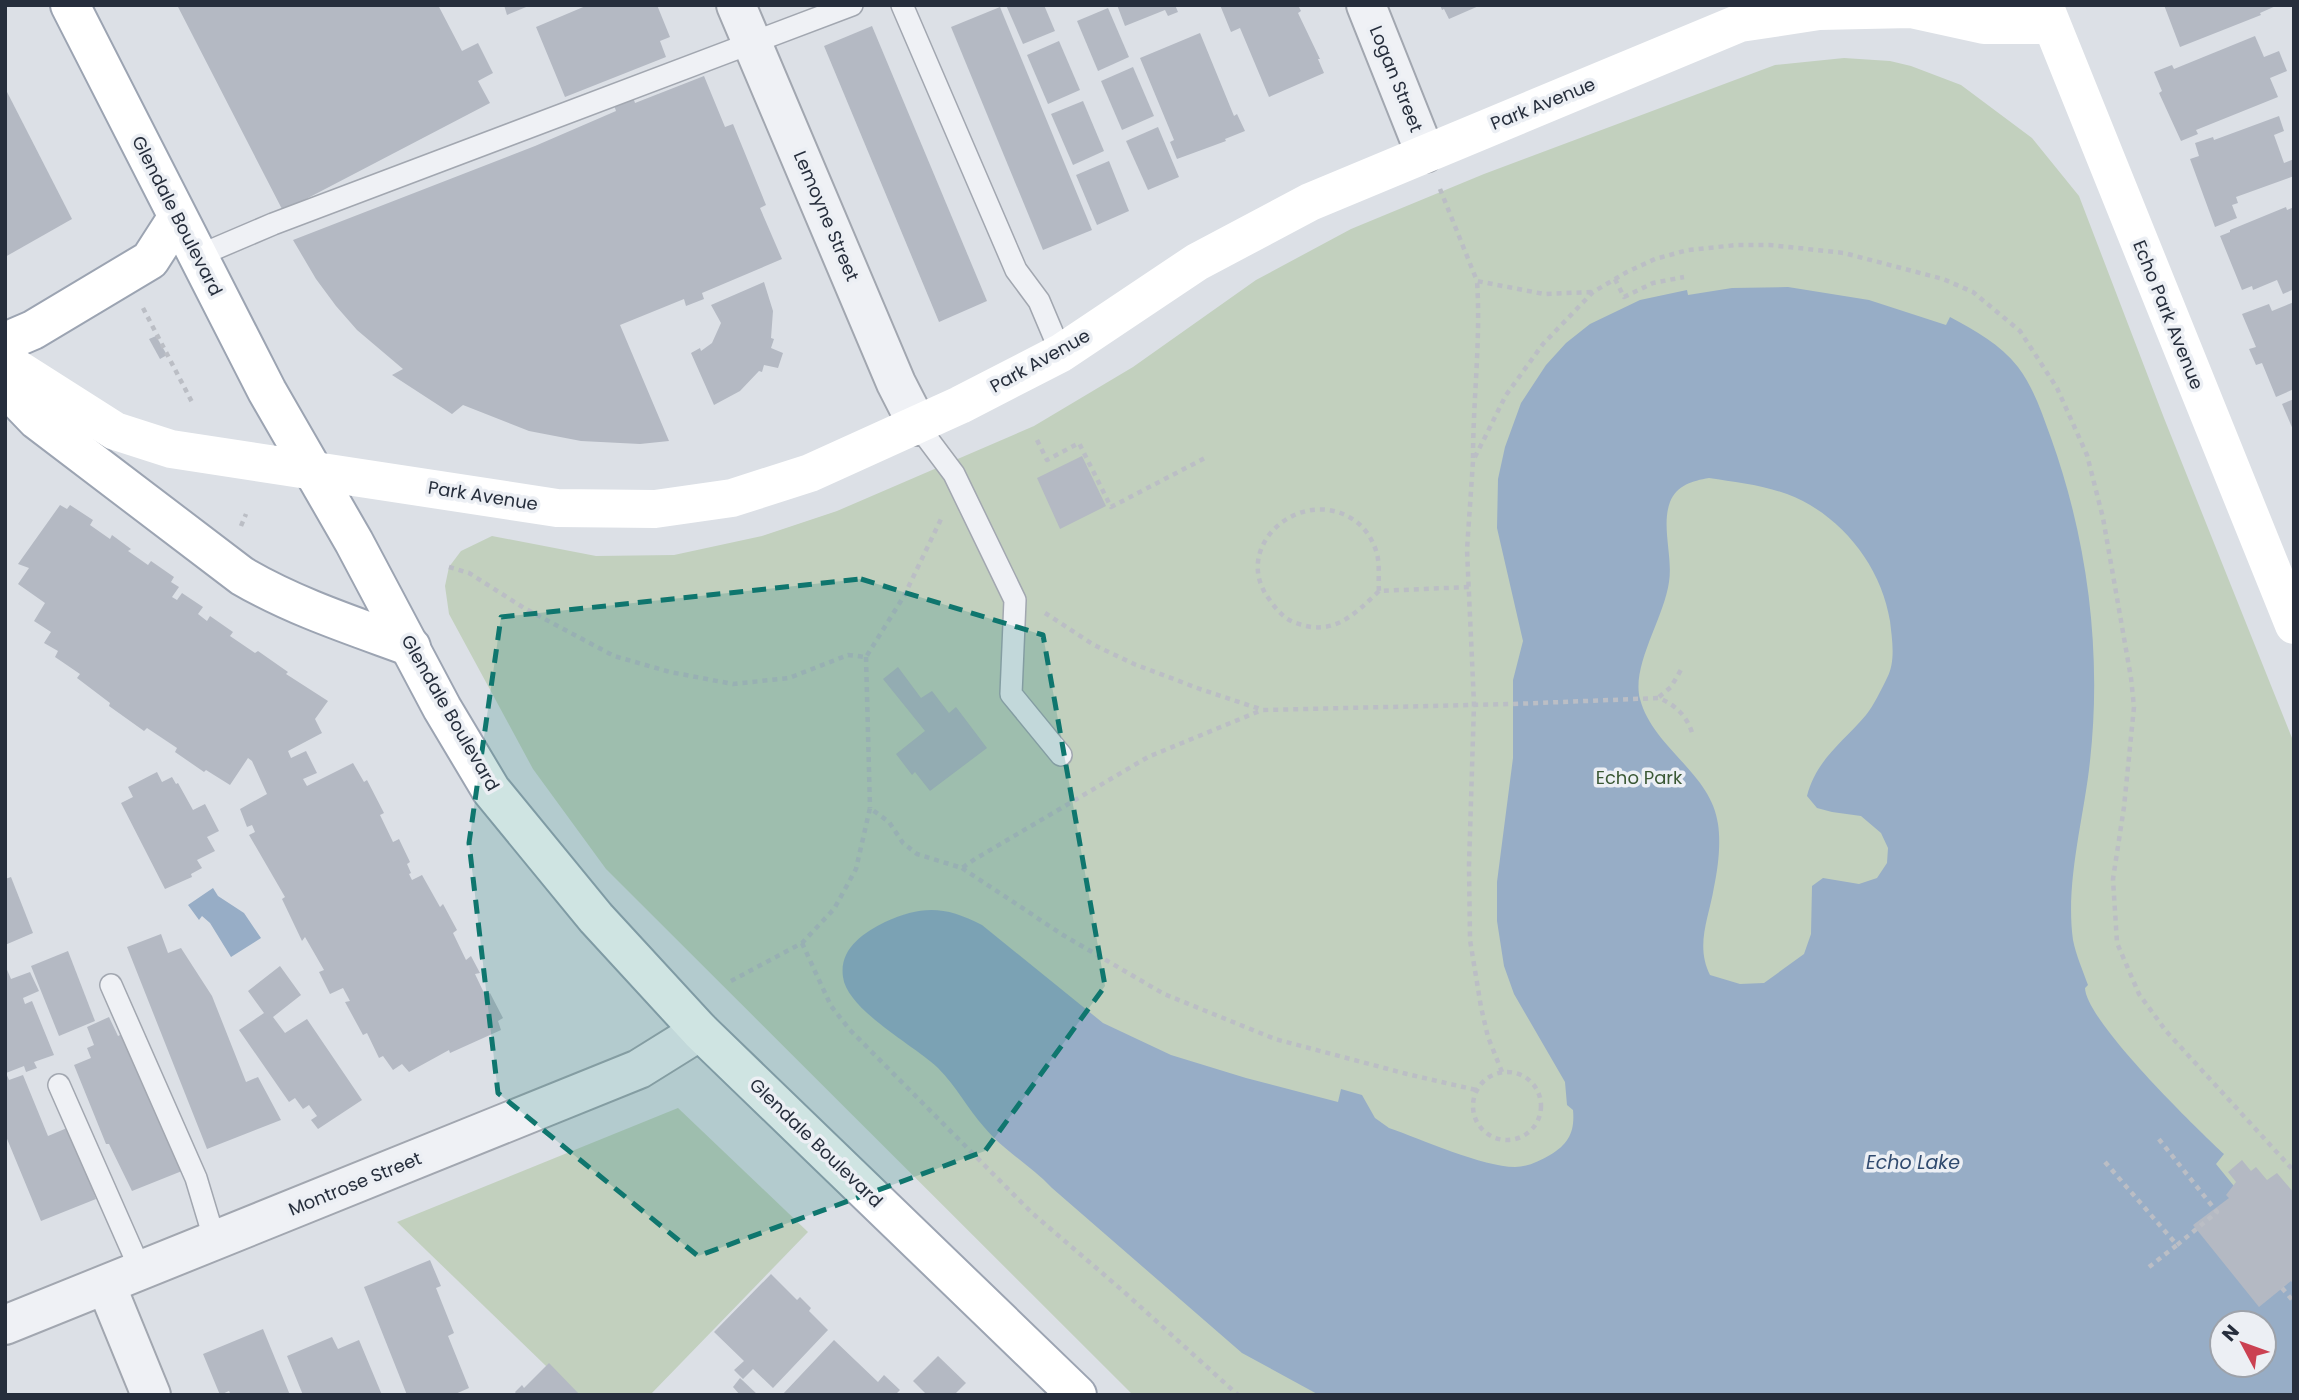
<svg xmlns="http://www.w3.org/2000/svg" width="2299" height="1400" viewBox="0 0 2299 1400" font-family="Poppins,sans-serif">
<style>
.green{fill:#c2d0be;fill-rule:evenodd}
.water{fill:#97adc6;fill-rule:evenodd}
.building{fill:#b4b9c3}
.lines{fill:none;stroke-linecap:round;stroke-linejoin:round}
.lane-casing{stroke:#a2a7b0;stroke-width:24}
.street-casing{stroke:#a2a7b0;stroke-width:42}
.primary-casing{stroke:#9ca4b2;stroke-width:42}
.path{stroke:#bbbec5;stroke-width:4.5;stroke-dasharray:5 5;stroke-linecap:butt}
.lane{stroke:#eff1f5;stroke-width:21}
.street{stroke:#eff1f5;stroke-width:38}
.secondary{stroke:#fff;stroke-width:38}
.primary{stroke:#fff;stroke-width:38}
.marked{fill:#0f766e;fill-opacity:0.2;stroke:#0f766e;stroke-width:5;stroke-dasharray:14 9;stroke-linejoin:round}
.labels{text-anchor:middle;stroke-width:7;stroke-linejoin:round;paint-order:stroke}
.street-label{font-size:18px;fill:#262e3c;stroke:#eceff4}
.park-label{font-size:18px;fill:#3a5834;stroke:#eceff4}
.water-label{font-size:19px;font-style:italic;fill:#314b6f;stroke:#eceff4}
</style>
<rect width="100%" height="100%" fill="#dce0e6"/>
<g class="green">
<path d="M1844,58L1890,61L1911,66L1961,85L2032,138L2079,196L2164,418L2294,743V1395H1133L606,869L533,769L449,614L445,586L449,567L461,551L492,536L596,556L674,555L762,536L837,511L1034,426L1133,367L1256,280L1351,229L1484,174L1775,65ZM2222,1323H2264V1365H2222Z"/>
<path d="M678,1108L808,1232L650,1395H576L397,1222Z"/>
</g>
<g class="water">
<path d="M1788,287L1869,300L1946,325L1950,317C1976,331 2000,344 2018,367C2034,388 2042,414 2051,438C2088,541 2102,653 2090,761C2084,818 2065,883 2073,940C2076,955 2083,971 2088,985L2085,988C2086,1021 2196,1128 2224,1154L2216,1164L2294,1260V1395H1319L1242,1353L1052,1188C1031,1166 1003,1150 984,1127C968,1109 956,1086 938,1068C914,1045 847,1010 843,977C839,949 863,933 885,922C922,905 946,906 982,925L1103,1023L1171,1055L1246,1078L1338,1102L1341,1089L1362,1095L1375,1118L1389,1128C1421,1139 1483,1167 1515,1167C1528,1167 1539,1161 1550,1155C1569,1144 1575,1131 1573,1110L1567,1105L1565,1082L1514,994L1504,966L1497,921V882L1513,758V680L1523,641L1497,528L1498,479L1505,447L1521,403L1546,365L1566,343L1590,324L1640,300L1687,290L1688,295L1732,288ZM1709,478C1735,482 1762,485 1787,494C1840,514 1881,565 1890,621C1892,639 1896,661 1887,678C1881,690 1874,705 1866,715C1843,742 1816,760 1807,796L1817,808L1832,812L1861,816L1881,833L1888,848L1887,863L1877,878L1859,884L1823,878L1812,886L1811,934L1804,954L1764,983L1740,984L1710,975C1695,945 1709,918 1714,887C1718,868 1721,844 1718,824C1711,773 1653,748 1640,699C1631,666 1664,618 1669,582C1673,557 1661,526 1670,502C1677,485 1692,481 1709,478ZM2222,1323H2264V1365H2222Z"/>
<path d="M213,888L218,896L244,913L261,938L231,957L210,923L202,916L199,920L188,905Z"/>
</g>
<g class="building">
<path d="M177,5H438L462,51L478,43L493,73L478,81L490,103L283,211Z"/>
<path d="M504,5H531L507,15Z"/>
<path d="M588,5H657L670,37L660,41L666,57L565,97L536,27Z"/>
<path d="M1006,5H1044L1055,31L1023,44Z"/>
<path d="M1117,5H1175L1178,12L1168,16L1165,10L1125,26Z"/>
<path d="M1220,5H1298L1301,11L1298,13L1320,59H1318L1324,73L1269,97L1240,28L1231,32Z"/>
<path d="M1440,5H1481L1449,19L1444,9L1442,10Z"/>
<path d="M2164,5H2278L2260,13L2261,15L2180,47Z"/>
<path d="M1000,7L1092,230L1043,250L951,27Z"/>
<path d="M1108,8L1129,57L1098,71L1077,21Z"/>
<path d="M872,26L987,301L939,322L824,46Z"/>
<path d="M1200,33L1234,116L1237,114L1245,131L1225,139L1226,141L1177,159L1170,142L1174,140L1140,58Z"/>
<path d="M2255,36L2264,57L2279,51L2287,71L2270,78L2278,97L2196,130L2198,134L2181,141L2159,93L2162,91L2154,72L2172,65L2174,69Z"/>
<path d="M1059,41L1080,90L1048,104L1027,55Z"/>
<path d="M1133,67L1154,116L1122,130L1101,81Z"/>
<path d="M704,76L725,127L733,124L766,205L760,208L782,259L702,293L704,299L686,306L684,299L620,325L669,441L640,444L581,441L529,431L463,405L452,414L392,375L403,369L357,330L336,306L316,279L293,240L535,146L616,111L614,105L633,97L635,103Z"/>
<path d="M5,88L72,219L5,257Z"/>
<path d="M1083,101L1104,151L1073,165L1051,114Z"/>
<path d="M2279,116L2284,131L2274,135L2284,163L2294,159V176L2236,197L2238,203L2232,205L2237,218L2215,227L2190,159L2199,156L2195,143L2213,137L2214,140Z"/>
<path d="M1158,127L1179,177L1148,190L1126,141Z"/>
<path d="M1109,161L1129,211L1097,225L1076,175Z"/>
<path d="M2286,207L2287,210L2294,207V289L2283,294L2277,280L2253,290L2252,286L2242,290L2220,236L2230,232V230Z"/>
<path d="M764,282L773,311L771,338L774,339L771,348L783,353L778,368L764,365L762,372L759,371L740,391L714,405L691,353L700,348L701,351L712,343L721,323L711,305Z"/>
<path d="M2294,302V389L2276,397L2262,363L2256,365L2249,349L2256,347L2242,314L2269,304L2272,311Z"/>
<path d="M156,336L167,355L160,359L149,339Z"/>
<path d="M2294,399V432L2282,404Z"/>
<path d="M1082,456L1106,506L1060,529L1037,478Z"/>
<path d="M60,505L67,509L70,505L93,520L90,525L110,539L112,535L131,549L128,551L148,565L151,561L174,577L171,582L179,587L172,597L177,600L182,593L203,607L198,614L207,621L210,616L233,632L230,636L255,653L258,651L288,672L286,674L328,701L315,719L322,733L288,751L291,758L306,751L317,773L303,779L307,786L353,763L364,782L367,780L384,813L380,815L393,842L399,839L410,862L407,864L411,873L409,874L412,880L422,875L440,907L443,904L457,930L453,933L466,960L471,956L480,973L475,974L485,995L490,993L503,1018L498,1021L501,1030L450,1053L449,1050L409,1072L402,1064L393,1070L383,1056L379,1058L367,1033L363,1035L345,1002L350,1001L343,988L330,994L319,972L324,970L305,937L302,941L282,899L285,897L249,835L255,832L252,825L247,827L240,809L267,794L252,761L248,758L230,785L206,770L204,772L175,752L177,748L147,728L144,731L109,706L110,703L77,678L80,674L55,657L58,651L44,643L51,632L34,621L45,603L18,584L29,568L18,564Z"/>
<path d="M898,667L921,698L932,691L949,713L956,707L987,748L930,791L915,772L912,775L896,754L925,731L883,679Z"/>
<path d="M157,772L162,782L172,777L176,784L178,783L193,810L205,804L219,831L207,837L215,851L197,860L202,868L191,874L192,877L165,889L121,803L133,797L128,787Z"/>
<path d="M11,877L33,933L5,945V879Z"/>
<path d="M161,934L168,953L181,948L212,996L246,1082L258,1077L281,1120L207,1149L127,947Z"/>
<path d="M68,951L95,1021L59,1036L31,966Z"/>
<path d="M5,965L11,979L30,972L39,991L23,998L25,1004L32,1001L54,1055L34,1062L37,1068L26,1072L24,1066L6,1073L9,1080L23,1075L48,1136L67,1128L78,1153L84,1151L95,1178L89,1180L96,1199L41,1221L5,1134Z"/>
<path d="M280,966L301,995L273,1017L285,1033L307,1019L362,1100L318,1129L311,1120L317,1116L309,1105L303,1109L295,1098L289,1102L239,1030L264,1013L248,991Z"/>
<path d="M109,1017L118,1036L124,1033L182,1171L132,1191L109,1144H106L74,1065L91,1058L87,1048L94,1045L87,1027Z"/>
<path d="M2242,1160L2251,1171L2256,1167L2267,1180L2277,1173L2294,1193V1285L2291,1281L2259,1307L2193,1225L2229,1198L2226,1195L2236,1182L2228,1172Z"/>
<path d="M430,1260L441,1286L436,1288L454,1333L448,1336L469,1388L453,1395H407L364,1287Z"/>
<path d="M771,1274L797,1300L800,1297L811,1308L809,1311L828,1330L773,1388L753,1369L743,1379L734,1370L744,1361L714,1332Z"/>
<path d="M263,1329L290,1395H231L229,1391L220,1395L203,1354Z"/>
<path d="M332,1337L338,1349L359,1340L382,1395H303L287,1356Z"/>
<path d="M834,1340L878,1382L884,1375L900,1390L895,1395H782Z"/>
<path d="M938,1356L966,1383L954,1395H927L913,1381Z"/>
<path d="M549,1363L580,1395H517L515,1392L522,1385L524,1388Z"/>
<path d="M740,1378L758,1395H740L733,1387Z"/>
</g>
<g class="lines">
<g class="lane-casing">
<g id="lane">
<path d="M902,5L1016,270L1039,301L1061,353"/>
<path d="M198,256L273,224L852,5"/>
<path d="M918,426L954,474L1015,600L1011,694L1061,755"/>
<path d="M111,985L196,1178L215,1241"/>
<path d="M59,1085L141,1271"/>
</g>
</g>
<g class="street-casing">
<g id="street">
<path d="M736,5L896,383L918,426"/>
<path d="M1366,5L1425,153"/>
<path d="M106,1285L151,1395"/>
<path d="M5,1325L639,1069L700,1031"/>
</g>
</g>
<g class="primary-casing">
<g id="primary">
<path d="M70,5L267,391L354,542L442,708L491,790L596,918L700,1031L1077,1395"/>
<path d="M5,342L33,330L150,260L177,218"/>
<path d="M5,382L13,395L37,420L242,576C295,607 354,626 411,647"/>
</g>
</g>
<g class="path">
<path d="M1440,189L1477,281L1544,294L1592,292"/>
<path d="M1615,279L1624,297L1653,283L1684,277"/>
<path d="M143,308L193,404"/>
<path d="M1037,440L1047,460L1079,443L1111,507L1205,458"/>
<path d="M1473,458C1473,399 1481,340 1477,281"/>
<path d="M241,526L246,514"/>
<path d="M449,567L469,573L524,608L614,656L670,672L733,684L789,678L848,655L866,657L904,596L942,517"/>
<path d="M1379,591C1354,615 1333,637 1296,623C1284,619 1276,609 1269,599C1231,548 1297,488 1349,517C1363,524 1373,539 1377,554C1380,566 1378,579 1379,591L1469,587"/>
<path d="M1045,613L1094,645L1134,664L1200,689L1263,710L1513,704L1659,698C1676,705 1688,717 1693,736"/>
<path d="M866,657L870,808"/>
<path d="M1659,697L1671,687L1682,668"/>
<path d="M962,868L1063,935L1164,994L1275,1039L1407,1074L1476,1090"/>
<path d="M802,943L831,1006L850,1030L1031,1212L1123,1291L1238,1395"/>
<path d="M731,981L802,943L834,909L856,869L870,808L889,822L903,843L917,854L962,868L975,859L1148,757L1262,710"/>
<circle cx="1507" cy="1106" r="34"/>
<path d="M1502,1072L1488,1037L1481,1007L1470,940L1469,865L1474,704L1467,550L1473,461L1506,395L1543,344L1593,292L1627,272L1655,259L1688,250L1737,245H1770L1844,253L1943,279L1973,292L2020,331L2057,388L2087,455L2103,518L2131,678L2134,707L2124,807L2113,879L2117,943L2139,994L2166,1031L2294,1171"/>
<path d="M2105,1162L2177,1245L2217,1212L2158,1138"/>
<path d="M2149,1267L2177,1245"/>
<path d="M2282,1288L2294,1302"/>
</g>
<use href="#lane" class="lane"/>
<use href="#street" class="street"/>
<g class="secondary">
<path d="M2044,5L2294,625"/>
<path d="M5,361L115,431L171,449L557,508L655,509L732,498L810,473L960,405L1061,353L1197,262L1310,202L1740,23L1819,11L1911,9L1984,25H2050"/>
</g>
<use href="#primary" class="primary"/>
</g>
<path class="marked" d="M861,579L1043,635L1105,986L985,1151L698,1256L498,1093L469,843L501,617Z"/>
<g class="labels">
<g class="street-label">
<text transform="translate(1396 79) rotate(68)" y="6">Logan Street</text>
<text transform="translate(1543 104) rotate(-22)" y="6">Park Avenue</text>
<text transform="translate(177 216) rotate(63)" y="6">Glendale Boulevard</text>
<text transform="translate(826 216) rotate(67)" y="6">Lemoyne Street</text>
<text transform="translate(2168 315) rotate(68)" y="6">Echo Park Avenue</text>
<text transform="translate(1040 361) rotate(-29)" y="6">Park Avenue</text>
<text transform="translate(483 496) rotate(9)" y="6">Park Avenue</text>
<text transform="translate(450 713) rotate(60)" y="6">Glendale Boulevard</text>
<text transform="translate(816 1143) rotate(44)" y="6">Glendale Boulevard</text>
<text transform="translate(355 1184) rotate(-22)" y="6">Montrose Street</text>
</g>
<g class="park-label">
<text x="1639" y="784">Echo Park</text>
</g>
<g class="water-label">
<text x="1913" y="1169">Echo Lake</text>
</g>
</g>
<rect width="2299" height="1400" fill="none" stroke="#262e3c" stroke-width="14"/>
<g transform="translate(2243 1344) rotate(311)"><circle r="33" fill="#eceff4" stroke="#9da2aa" stroke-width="2"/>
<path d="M0-5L12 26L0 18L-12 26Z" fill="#cb4152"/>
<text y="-10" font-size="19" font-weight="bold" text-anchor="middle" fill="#262e3c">N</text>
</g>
</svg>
